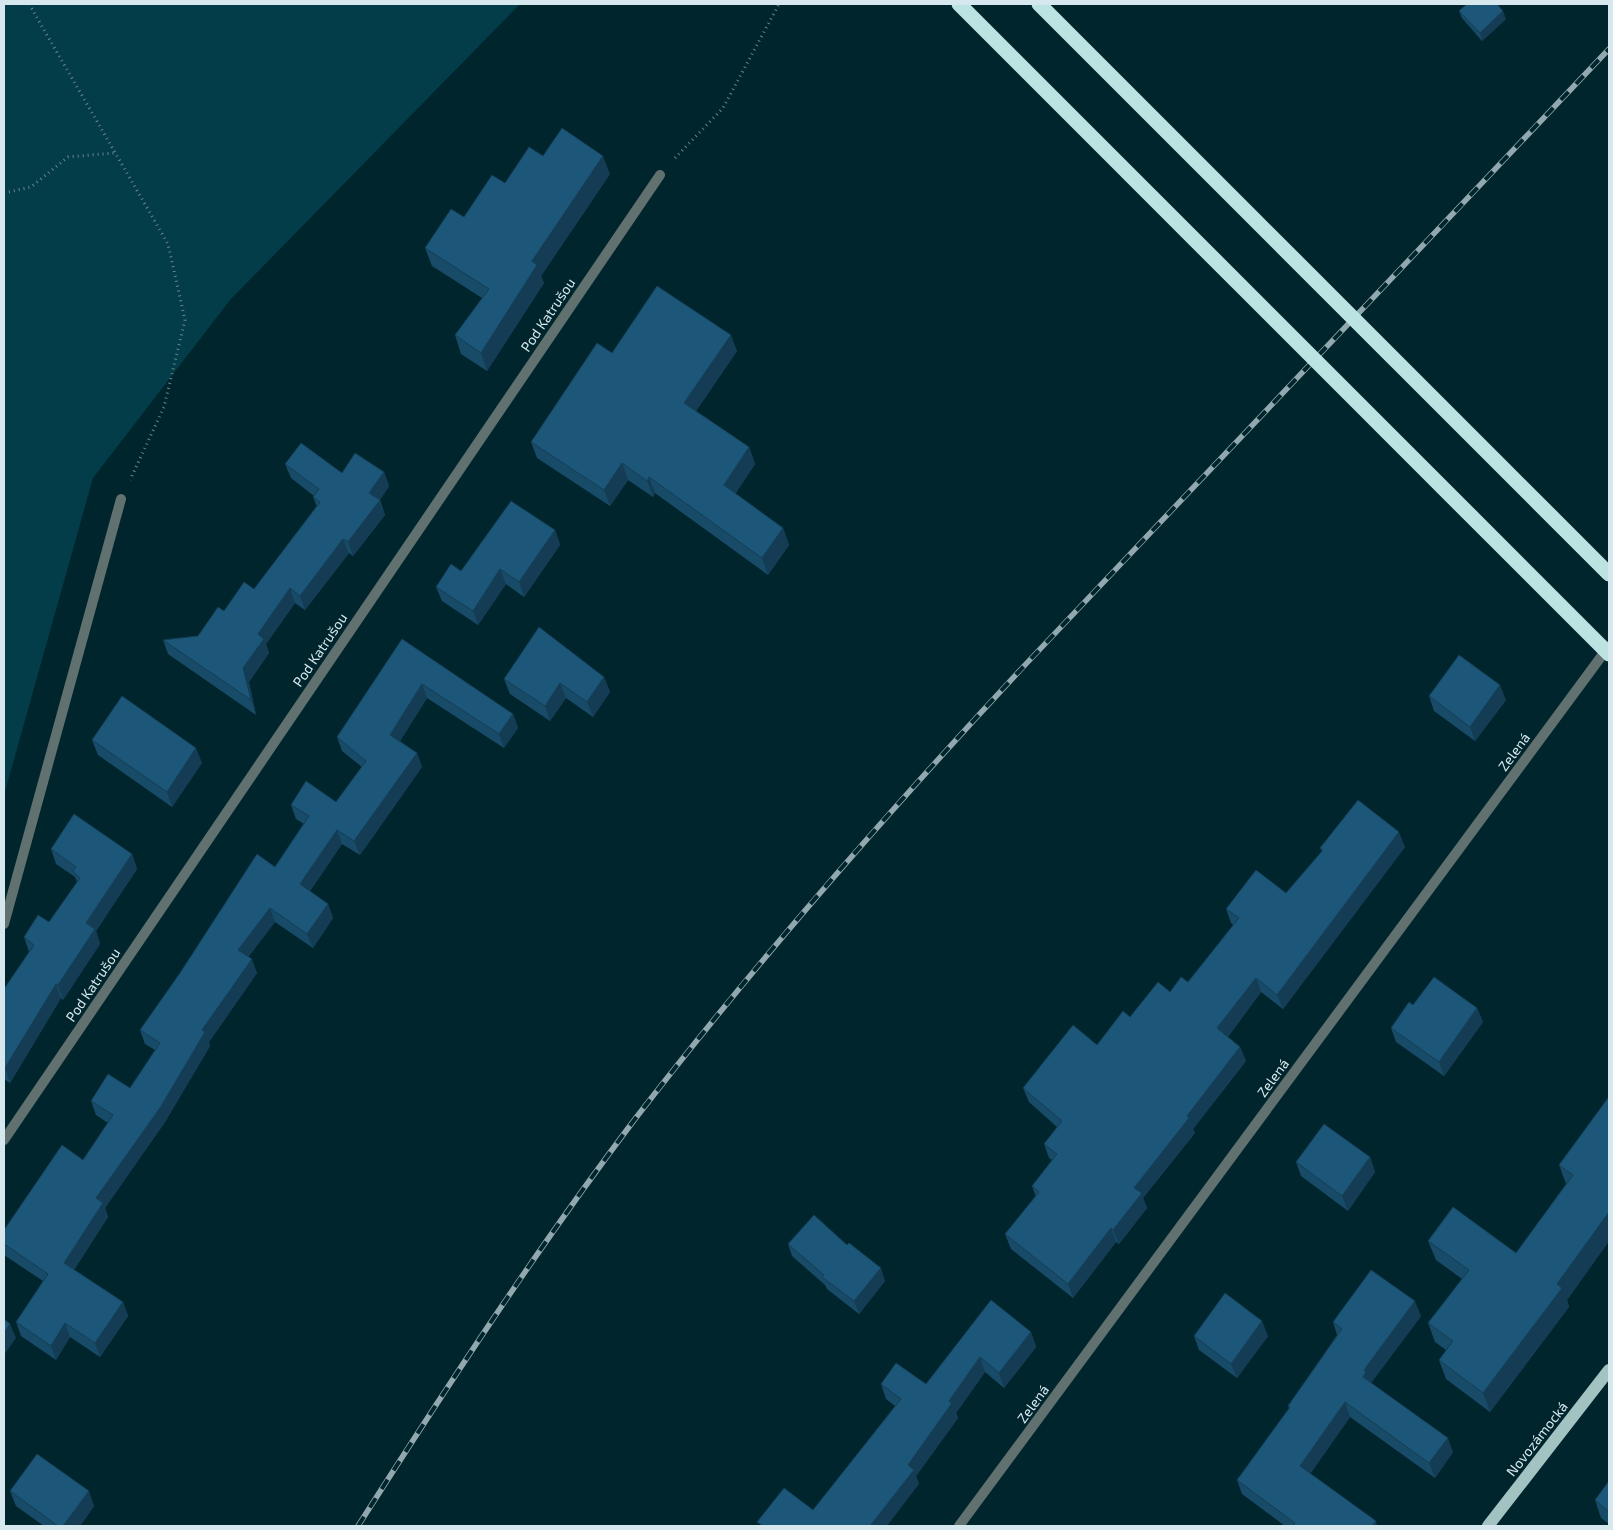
<svg xmlns="http://www.w3.org/2000/svg" width="1613" height="1530" viewBox="0 0 1613 1530" font-family="'Exo 2',sans-serif">
<style>
.green{fill:#033d49}
.lines{fill:none;stroke-linecap:round;stroke-linejoin:round}
.path{stroke:#69848a;stroke-width:3;stroke-dasharray:1 4;stroke-linecap:butt}
.street{stroke:#617170;stroke-width:10}
.primary{stroke:#a2c3c1;stroke-width:12}
.rail-casing{stroke:#90a8ae;stroke-width:5.5}
.rail{stroke:#01252d;stroke-width:4;stroke-dasharray:11;stroke-linecap:butt}
.highway-bridge{stroke:#bbe3e1;stroke-width:15}
.wall{fill:#184b68}
.shaded-wall{fill:#143d55}
.building{fill:#1c5779;stroke:#143d55}
.labels{text-anchor:middle;stroke-width:4;stroke-linejoin:round;paint-order:stroke}
.street-label{font-size:14px;fill:#d6e8ed;stroke:#01252d}
</style>
<rect width="100%" height="100%" fill="#01252d"/>
<path class="green" d="M4,4H520L230,300L93,478L4,795Z"/>
<g class="lines">
<g class="path">
<path d="M29,4L168,244L185,320L164,407L130,480"/>
<path d="M675,158L723,108L779,4"/>
<path d="M4,193L31,187L68,157L114,153"/>
</g>
<g class="street">
<path d="M4,924L121,499"/>
<path d="M4,1140L660,175"/>
<path d="M959,1526L1609,646"/>
</g>
<path class="primary" d="M1488,1526L1609,1370"/>
<g class="rail-casing">
<path id="rail" d="M358,1526C446,1388 536,1250 635,1119C757,961 888,812 1024,666L1609,49"/>
</g>
<use href="#rail" class="rail"/>
<g class="highway-bridge">
<path d="M959,4L1609,654"/>
<path d="M1039,4L1609,574"/>
</g>
</g>
<g class="wall">
<path d="M1459,11L1506,19L1482,41L1462,18Z"/>
<path d="M543,156L610,174L541,276L544,283L487,371L461,354L455,335L482,298L432,266L425,248L505,183Z"/>
<path d="M737,351L696,411L749,447L755,464L735,494L783,528L789,545L768,575L655,493L653,497L628,480L610,506L537,458L531,442L612,353Z"/>
<path d="M285,464L342,473L384,472L389,486L380,500L385,515L353,556L349,553L305,610L295,603L266,644L269,653L249,682L256,715L168,654L163,640L198,636L224,611L254,589L317,507L313,497L314,496L291,478Z"/>
<path d="M555,530L560,545L524,597L506,584L478,625L442,601L436,587L461,571Z"/>
<path d="M402,639L513,714L518,728L504,748L427,698L400,741L417,753L422,767L360,855L342,844L310,891L328,904L333,918L313,948L275,922L248,957L257,973L209,1042L210,1046L165,1122L105,1208L108,1217L74,1270L123,1302L128,1316L100,1357L70,1337L56,1360L21,1336L16,1322L43,1281L4,1255V1230L83,1160L108,1123L96,1115L91,1101L130,1088L155,1050L145,1044L140,1030L275,867L304,824L296,819L291,805L336,802L362,767L342,751L337,737Z"/>
<path d="M604,677L610,692L593,717L566,698L550,721L510,694L504,679Z"/>
<path d="M1429,696L1506,700L1475,741L1434,711Z"/>
<path d="M92,740L202,763L172,807L98,755Z"/>
<path d="M1405,847L1283,1009L1261,992L1228,1037L1240,1047L1246,1061L1193,1129L1195,1133L1143,1198L1147,1208L1119,1244L1116,1242L1073,1298L1011,1249L1005,1234L1036,1197L1032,1186L1052,1160L1049,1158L1044,1144L1057,1127L1029,1102L1023,1088L1097,1045L1130,1017L1170,992L1188,982L1233,925L1231,923L1226,909L1286,893L1322,852L1320,848Z"/>
<path d="M51,849L132,854L137,869L96,931L100,944L63,1000L61,998L10,1083L4,1079V989L29,952L24,937L49,922L77,882L75,877L56,864Z"/>
<path d="M1477,1008L1483,1022L1444,1076L1396,1042L1391,1028Z"/>
<path d="M1609,1098V1241L1567,1300L1569,1307L1490,1412L1446,1379L1439,1360L1446,1350L1435,1342L1428,1323L1462,1279L1436,1260L1428,1241L1516,1253L1566,1184L1559,1165Z"/>
<path d="M1370,1157L1375,1172L1348,1211L1301,1176L1296,1162Z"/>
<path d="M788,1244L885,1281L859,1314L827,1289L825,1285L792,1256Z"/>
<path d="M1421,1316L1371,1383L1453,1452L1435,1478L1350,1417L1310,1474L1377,1526H1285L1242,1494L1237,1480L1289,1409L1288,1406L1337,1335L1333,1322Z"/>
<path d="M1031,1332L1036,1347L1004,1388L985,1372L956,1413L958,1418L916,1476L919,1484L813,1510L895,1406L886,1399L881,1384H926Z"/>
<path d="M1194,1336H1268L1237,1378L1199,1350Z"/>
<path d="M1609,1481V1524L1601,1518L1595,1500Z"/>
<path d="M10,1491L94,1506L80,1526H44L16,1506Z"/>
</g>
<g class="shaded-wall">
<path d="M1503,11L1506,19L1482,41L1480,33Z"/>
<path d="M603,156L610,174L541,276L544,283L487,371L481,353L532,261Z"/>
<path d="M731,335L737,351L690,420L684,403Z"/>
<path d="M749,447L755,464L730,502L724,485Z"/>
<path d="M622,463L628,480L610,506L604,490Z"/>
<path d="M384,472L389,486L379,501L385,515L353,556L348,542L369,493Z"/>
<path d="M649,477L655,493L653,497L647,481Z"/>
<path d="M783,528L789,545L768,575L762,558Z"/>
<path d="M555,530L560,545L524,597L519,582Z"/>
<path d="M343,539L349,553L305,610L300,596Z"/>
<path d="M500,569L506,584L478,625L473,611Z"/>
<path d="M290,588L295,603L266,644L269,653L249,682L256,715L251,700L243,668L258,634Z"/>
<path d="M604,677L610,692L593,717L587,702Z"/>
<path d="M560,683L566,698L550,721L545,706Z"/>
<path d="M422,684L427,698L395,749L390,735Z"/>
<path d="M1500,685L1506,700L1475,741L1470,727Z"/>
<path d="M513,714L518,728L504,748L499,734Z"/>
<path d="M196,748L202,763L172,807L167,792Z"/>
<path d="M417,753L422,767L360,855L354,841Z"/>
<path d="M337,830L342,844L305,898L300,884Z"/>
<path d="M1399,832L1405,847L1283,1009L1277,995Z"/>
<path d="M132,854L137,869L96,931L100,944L63,1000L58,985L86,923Z"/>
<path d="M328,904L333,918L313,948L307,934Z"/>
<path d="M270,908L275,922L243,964L238,950Z"/>
<path d="M252,959L257,973L209,1042L210,1046L165,1122L105,1208L108,1217L69,1277L64,1263L96,1198L202,1030Z"/>
<path d="M1256,978L1261,992L1223,1043L1217,1028Z"/>
<path d="M56,984L61,998L10,1083L5,1068Z"/>
<path d="M1477,1008L1483,1022L1444,1076L1439,1062Z"/>
<path d="M1240,1047L1246,1061L1193,1129L1195,1133L1143,1198L1147,1208L1119,1244L1113,1230L1134,1188L1187,1116Z"/>
<path d="M1370,1157L1375,1172L1348,1211L1342,1196Z"/>
<path d="M1609,1212V1241L1567,1300L1569,1307L1490,1412L1483,1393L1557,1284Z"/>
<path d="M1111,1228L1116,1242L1073,1298L1068,1284Z"/>
<path d="M881,1268L885,1281L859,1314L854,1301Z"/>
<path d="M1415,1301L1421,1316L1370,1384L1363,1377L1364,1370Z"/>
<path d="M123,1302L128,1316L100,1357L95,1343Z"/>
<path d="M1262,1321L1268,1336L1237,1378L1231,1364Z"/>
<path d="M65,1323L70,1337L56,1360L51,1346Z"/>
<path d="M10,1324L16,1338L4,1355V1333Z"/>
<path d="M1031,1332L1036,1347L1004,1388L999,1373Z"/>
<path d="M980,1357L985,1372L956,1413L958,1418L916,1476L919,1484L887,1526H870L908,1465L949,1401Z"/>
<path d="M1345,1402L1350,1417L1305,1481L1300,1466Z"/>
<path d="M1448,1438L1453,1452L1435,1478L1429,1463Z"/>
<path d="M89,1491L94,1506L80,1526H63Z"/>
<path d="M1376,1521L1377,1526H1372Z"/>
</g>
<g class="building">
<path d="M1467,4H1497L1503,11L1480,33L1459,11Z"/>
<path d="M562,128L603,156L532,261L537,265L481,353L455,335L489,289L425,248L451,209L464,217L492,175L505,183L529,147L543,156Z"/>
<path d="M657,286L731,335L684,403L749,447L724,485L783,528L762,558L649,477L647,481L622,463L604,490L531,442L597,343L612,353Z"/>
<path d="M301,443L342,473L355,453L384,472L369,493L380,500L348,542L343,539L300,596L290,588L258,634L264,639L243,668L251,700L163,640L198,636L218,607L224,611L244,582L254,589L320,502L313,497L319,489L285,464Z"/>
<path d="M511,501L555,530L519,582L500,569L473,611L436,587L451,564L461,571Z"/>
<path d="M539,627L604,677L587,702L560,683L545,706L504,679Z"/>
<path d="M402,639L513,714L499,734L422,684L390,735L417,753L354,841L337,830L300,884L328,904L307,934L270,908L238,950L252,959L202,1030L205,1032L160,1108L96,1198L103,1203L64,1263L123,1302L95,1343L65,1323L51,1346L16,1322L48,1274L4,1244V1230L62,1145L83,1160L113,1115L91,1101L108,1074L130,1088L160,1043L140,1030L180,973L257,854L275,867L309,816L291,805L306,781L336,802L366,761L337,737Z"/>
<path d="M1459,655L1500,685L1470,727L1429,696Z"/>
<path d="M122,696L196,748L167,792L92,740Z"/>
<path d="M1358,800L1399,832L1277,995L1256,978L1217,1028L1240,1047L1187,1116L1189,1118L1134,1188L1142,1193L1113,1230L1111,1228L1068,1284L1005,1234L1039,1192L1032,1186L1057,1154L1044,1144L1062,1121L1023,1088L1073,1025L1097,1045L1123,1011L1130,1017L1158,982L1170,992L1181,977L1188,982L1239,918L1226,909L1256,870L1286,893L1323,850L1320,848Z"/>
<path d="M74,814L132,854L86,923L95,929L58,985L56,984L5,1068L4,1067V989L34,945L24,937L38,915L49,922L80,878L73,871L76,867L51,849Z"/>
<path d="M1434,977L1477,1008L1439,1062L1391,1028L1409,1002L1413,1005Z"/>
<path d="M1608,1098H1609V1212L1557,1284L1562,1288L1483,1393L1439,1360L1453,1341L1428,1323L1469,1270L1428,1241L1453,1207L1516,1253L1573,1175L1559,1165Z"/>
<path d="M1324,1124L1370,1157L1342,1196L1296,1162Z"/>
<path d="M814,1215L847,1245L849,1243L881,1268L854,1301L822,1277L824,1275L788,1244Z"/>
<path d="M1371,1270L1415,1301L1364,1370L1366,1372L1363,1377L1448,1438L1429,1463L1345,1402L1300,1466L1376,1521L1372,1526H1293L1295,1523L1237,1480L1290,1407L1288,1406L1342,1329L1333,1322Z"/>
<path d="M1225,1293L1262,1321L1231,1364L1194,1336Z"/>
<path d="M991,1300L1031,1332L999,1373L980,1357L949,1401L952,1403L908,1465L914,1470L870,1526H763L757,1522L784,1488L813,1510L901,1399L881,1384L896,1363L926,1384Z"/>
<path d="M4,1319L10,1324L4,1333Z"/>
<path d="M37,1454L89,1491L63,1526H58L10,1491Z"/>
<path d="M1609,1481V1512L1595,1500Z"/>
</g>
<g class="labels">
<g class="street-label">
<text transform="translate(548 315) rotate(-56)" y="5">Pod Katrušou</text>
<text transform="translate(320 650) rotate(-56)" y="5">Pod Katrušou</text>
<text transform="translate(1514 752) rotate(-54)" y="5">Zelená</text>
<text transform="translate(93 985) rotate(-56)" y="5">Pod Katrušou</text>
<text transform="translate(1273 1078) rotate(-54)" y="5">Zelená</text>
<text transform="translate(1033 1404) rotate(-54)" y="5">Zelená</text>
<text transform="translate(1537 1439) rotate(-52)" y="5">Novozámocká</text>
</g>
</g>
<rect width="1613" height="1530" fill="none" stroke="#d6e8ed" stroke-width="10"/>
</svg>
